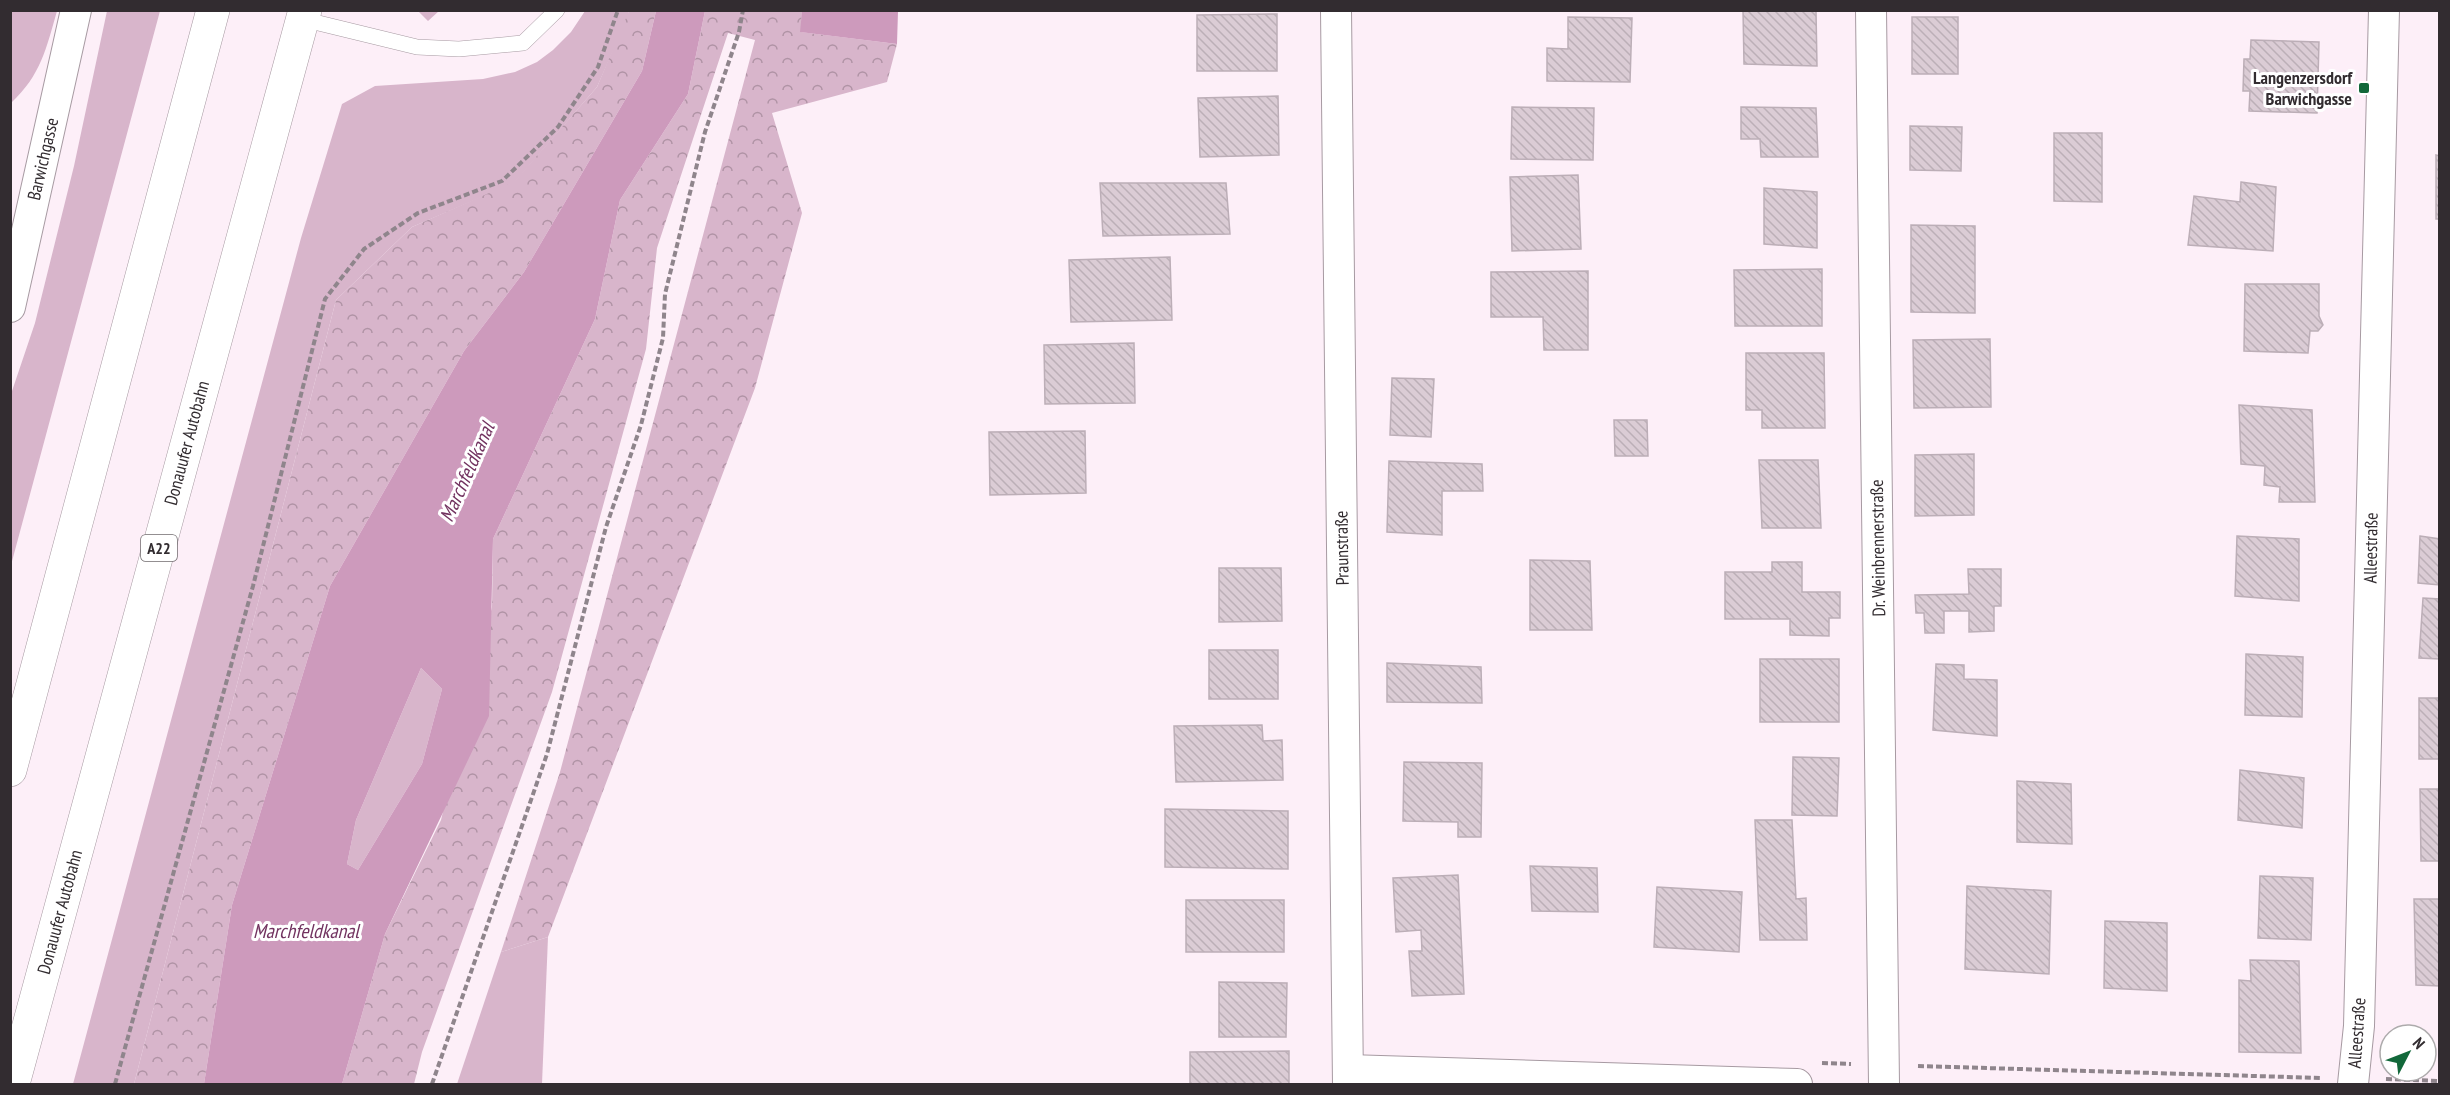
<svg xmlns="http://www.w3.org/2000/svg" width="2450" height="1095" viewBox="0 0 2450 1095" font-family="'PT Sans Narrow',sans-serif">
<style>
.grass{fill:#d8b5cb}
.forest{fill:url(#forest-crowns)}
.water{fill:#cd9abc;fill-rule:evenodd}
.building{fill:url(#building-back-hatch);stroke:#bcaeb7;stroke-width:1.5}
.lines{fill:none;stroke-linecap:round;stroke-linejoin:round}
.service-casing{stroke:#a79aa2;stroke-width:16}
.minor-casing{stroke:#a79aa2;stroke-width:32}
.motorway-casing{stroke:#a79aa2;stroke-width:34}
.path{stroke:#8f858c;stroke-width:4;stroke-dasharray:6 3;stroke-linecap:butt}
.service{stroke:#fff;stroke-width:15}
.minor{stroke:#fff;stroke-width:30}
.motorway{stroke:#fff;stroke-width:33}
.poi-dot{fill:#12683a;stroke:#fff;stroke-width:2}
.labels{text-anchor:middle;stroke-width:6;stroke-linejoin:round;paint-order:stroke}
.shield{fill:#fff;stroke:#706b6e;stroke-width:1.5}
.shield-label{font-size:16px;font-weight:bold;fill:#322c30}
.poi-label{font-size:18px;font-weight:bold;fill:#322c30;stroke:#fff;text-anchor:end}
.street-label{font-size:18px;fill:#322c30;stroke:#fff}
.water-label{font-size:20px;font-style:italic;fill:#723360;stroke:#fff}
</style>
<defs>
<pattern id="forest-crowns" width="20" height="18" patternUnits="userSpaceOnUse" patternTransform="scale(1.5)"><rect width="20" height="18" fill="#d8b5cb"/><path d="M2 6a3 3 0 1 1 6 0M12 15a3 3 0 1 1 6 0" fill="none" stroke="#b093a5"/></pattern>
<pattern id="building-back-hatch" width="6" height="6" patternUnits="userSpaceOnUse" patternTransform="scale(1.5)"><rect width="6" height="6" fill="#dbccd5"/><path d="M-1 5l2 2M0 0l6 6M5-1l2 2" fill="none" stroke="#bcafb7"/></pattern>
</defs>
<rect width="100%" height="100%" fill="#fdeff8"/>
<g class="grass">
<path d="M11,10L57,11C46,49 41,75 11,103Z"/>
<path d="M107,11H160L11,565V394L35,323L74,166Z"/>
<path d="M418,11H517H439L428,21Z"/>
<path d="M585,11H629L627,19L597,87L514,183L412,227L336,300L134,1084H73L301,238L342,104L375,86L483,79L515,72L537,62L553,50L571,32Z"/>
<path d="M421,668L442,689L422,764L358,870L347,864L356,820Z"/>
<path d="M548,937L542,1084H457L501,952Z"/>
</g>
<g class="forest">
<path d="M629,11H656L642,71L524,272L464,351L330,586L232,905L204,1084H134L336,300L412,227L514,182L597,87Z"/>
<path d="M705,11H802L801,32L897,44L887,82L772,113L802,213L755,388L548,937L501,952L560,772L755,40L728,33L657,248L646,349L552,692L422,1052L414,1084H342L385,934L441,820L492,607L493,539L595,319L620,200L688,94Z"/>
</g>
<g class="water">
<path d="M656,11H705L688,94L620,200L595,319L493,539L489,716L385,934L342,1084H204L232,905L330,586L464,351L524,272L642,71ZM421,668L442,689L422,764L358,870L347,864L356,820Z"/>
<path d="M802,11H898L897,44L800,32Z"/>
</g>
<g class="building">
<path d="M1743,10L1816,11L1817,66L1744,64Z"/>
<path d="M1277,14V71H1197V15Z"/>
<path d="M1568,17L1632,18L1630,82L1547,81V48L1568,49Z"/>
<rect x="1912" y="17" width="46" height="57"/>
<path d="M2251,40L2319,42L2317,113L2249,111L2250,91H2243L2244,59H2250Z"/>
<path d="M1278,96L1279,155L1200,157L1198,98Z"/>
<path d="M1512,107L1594,108L1593,160L1511,159Z"/>
<path d="M1741,107L1816,108L1818,157H1761L1760,139H1741Z"/>
<path d="M1910,126L1962,127L1961,171L1910,170Z"/>
<path d="M2054,133H2102V202L2054,201Z"/>
<path d="M2436,155L2440,156V219H2436Z"/>
<path d="M1578,175L1581,249L1512,251L1510,177Z"/>
<path d="M2241,182L2276,187L2273,251L2188,245L2194,196L2240,202Z"/>
<path d="M1100,183H1226L1230,234L1103,236Z"/>
<path d="M1764,188L1817,192V248L1764,244Z"/>
<path d="M1911,225L1975,226V313L1911,312Z"/>
<path d="M1170,257L1172,320L1071,322L1069,260Z"/>
<path d="M1822,269V326H1735L1734,270Z"/>
<path d="M1588,271V350H1544L1543,317H1491V272Z"/>
<path d="M2245,284H2319V316L2323,325L2318,331H2310L2308,353L2244,351Z"/>
<path d="M1990,339L1991,407L1914,408L1913,340Z"/>
<path d="M1134,343L1135,403L1045,404L1044,345Z"/>
<path d="M1746,353H1824L1825,428H1762V410H1746Z"/>
<path d="M1392,378L1434,379L1431,437L1390,435Z"/>
<path d="M2239,405L2312,410L2315,502H2279L2280,487L2264,485L2265,466L2241,464Z"/>
<path d="M1614,420H1647L1648,456H1615Z"/>
<path d="M1085,431L1086,493L990,495L989,432Z"/>
<path d="M1974,454V515L1915,516V455Z"/>
<path d="M1759,460H1818L1821,528H1762Z"/>
<path d="M1389,461L1482,464L1483,491H1442V535L1387,532Z"/>
<path d="M2237,536L2299,539V601L2235,596Z"/>
<path d="M2420,536L2440,539V585L2418,583Z"/>
<path d="M1530,560L1590,561L1592,630H1530Z"/>
<path d="M1772,562H1802V592H1840V618H1829V636L1790,635V619H1725V572H1772Z"/>
<path d="M1219,568H1281L1282,621L1219,622Z"/>
<path d="M1968,569H2001V606H1994V631L1969,632V611H1944V633H1925L1924,613H1916L1915,595L1969,594Z"/>
<path d="M2423,598L2440,599V659L2419,658Z"/>
<rect x="1209" y="650" width="69" height="49"/>
<path d="M2246,654L2303,657L2302,717L2245,715Z"/>
<rect x="1760" y="659" width="79" height="63"/>
<path d="M1387,663L1481,667L1482,703L1387,702Z"/>
<path d="M1936,664L1964,665V679L1997,680V736L1933,730Z"/>
<rect x="2419" y="698" width="21" height="61"/>
<path d="M1262,725L1263,741L1282,740L1283,780L1176,782L1174,726Z"/>
<path d="M1793,757L1839,758L1837,816L1792,815Z"/>
<path d="M1404,762L1482,763L1481,837H1458V822L1403,821Z"/>
<path d="M2240,770L2304,778L2302,828L2238,820Z"/>
<path d="M2017,781L2071,784L2072,844L2017,842Z"/>
<path d="M2420,789H2440V861H2421Z"/>
<path d="M1165,809L1288,811V869L1165,867Z"/>
<path d="M1755,820H1792L1796,899L1806,898L1807,940H1760Z"/>
<path d="M1530,866L1597,868L1598,912L1532,911Z"/>
<path d="M1458,875L1464,994L1412,996L1409,951H1422L1421,930L1396,932L1393,878Z"/>
<path d="M2260,876L2313,878L2311,940L2258,938Z"/>
<path d="M1967,886L2051,891L2049,974L1965,969Z"/>
<path d="M1657,887L1742,892L1739,952L1654,947Z"/>
<path d="M2414,899H2440V986L2416,985Z"/>
<rect x="1186" y="900" width="98" height="52"/>
<path d="M2105,921L2167,923V991L2104,988Z"/>
<path d="M2250,960L2299,961L2301,1053L2239,1052V980L2251,981Z"/>
<path d="M1219,982L1287,983L1286,1037H1219Z"/>
<path d="M1289,1051V1084H1190V1052Z"/>
</g>
<g class="lines">
<g class="service-casing">
<path id="service" d="M302,19L417,47L459,49L523,43L557,10"/>
</g>
<g class="minor-casing">
<g id="minor">
<path d="M1336,10L1348,1084"/>
<path d="M1871,10L1884,1084"/>
<path d="M10,307L76,10"/>
<path d="M1348,1070L1797,1084"/>
<path d="M2353,1084L2359,1026L2384,10"/>
</g>
</g>
<g class="motorway-casing">
<g id="motorway">
<path d="M10,770L213,10"/>
<path d="M13,1084L305,10"/>
</g>
</g>
<g class="path">
<path d="M1822,1063L1851,1064"/>
<path d="M1918,1066L2322,1078"/>
<path d="M2386,1079L2440,1081"/>
<path d="M115,1084L253,586L325,299L364,249L418,213L502,181L558,127L598,67L618,10"/>
<path d="M432,1084L547,754L606,527L641,425L663,338L665,294L705,132L739,32L743,10"/>
</g>
<use href="#service" class="service"/>
<use href="#minor" class="minor"/>
<use href="#motorway" class="motorway"/>
</g>
<rect class="poi-dot" x="2358" y="82" width="12" height="12" rx="3"/>
<g class="labels">
<rect class="shield" x="141" y="535" width="36" height="26" rx="4.5"/>
<g class="shield-label">
<text x="159" y="554">A22</text>
</g>
<g class="poi-label">
<text x="2352" y="84">Langenzersdorf<tspan x="2352" dy="21">Barwichgasse</tspan></text>
</g>
<g class="street-label">
<text transform="translate(43 159) rotate(-77)" y="6">Barwichgasse</text>
<text transform="translate(187 443) rotate(-75)" y="6">Donauufer Autobahn</text>
<text transform="translate(1342 548) rotate(-91)" y="6">Praunstraße</text>
<text transform="translate(1878 548) rotate(-91)" y="6">Dr. Weinbrennerstraße</text>
<text transform="translate(2371 548) rotate(-89)" y="6">Alleestraße</text>
<text transform="translate(60 912) rotate(-75)" y="6">Donauufer Autobahn</text>
<text transform="translate(2357 1033) rotate(-86)" y="6">Alleestraße</text>
</g>
<g class="water-label">
<text transform="translate(467 472) rotate(-66)" y="7">Marchfeldkanal</text>
<text x="306" y="938">Marchfeldkanal</text>
</g>
</g>
<rect width="2450" height="1095" fill="none" stroke="#322c30" stroke-width="24"/>
<g transform="translate(2408 1053) rotate(48)"><circle r="28" fill="#ffffff" stroke="#adabac" stroke-width="1.5"/>
<path d="M0-4.5L10 22L0 15L-10 22Z" fill="#12683a"/>
<text y="-9" font-size="16" font-weight="bold" text-anchor="middle" fill="#322c30">N</text>
</g>
</svg>
